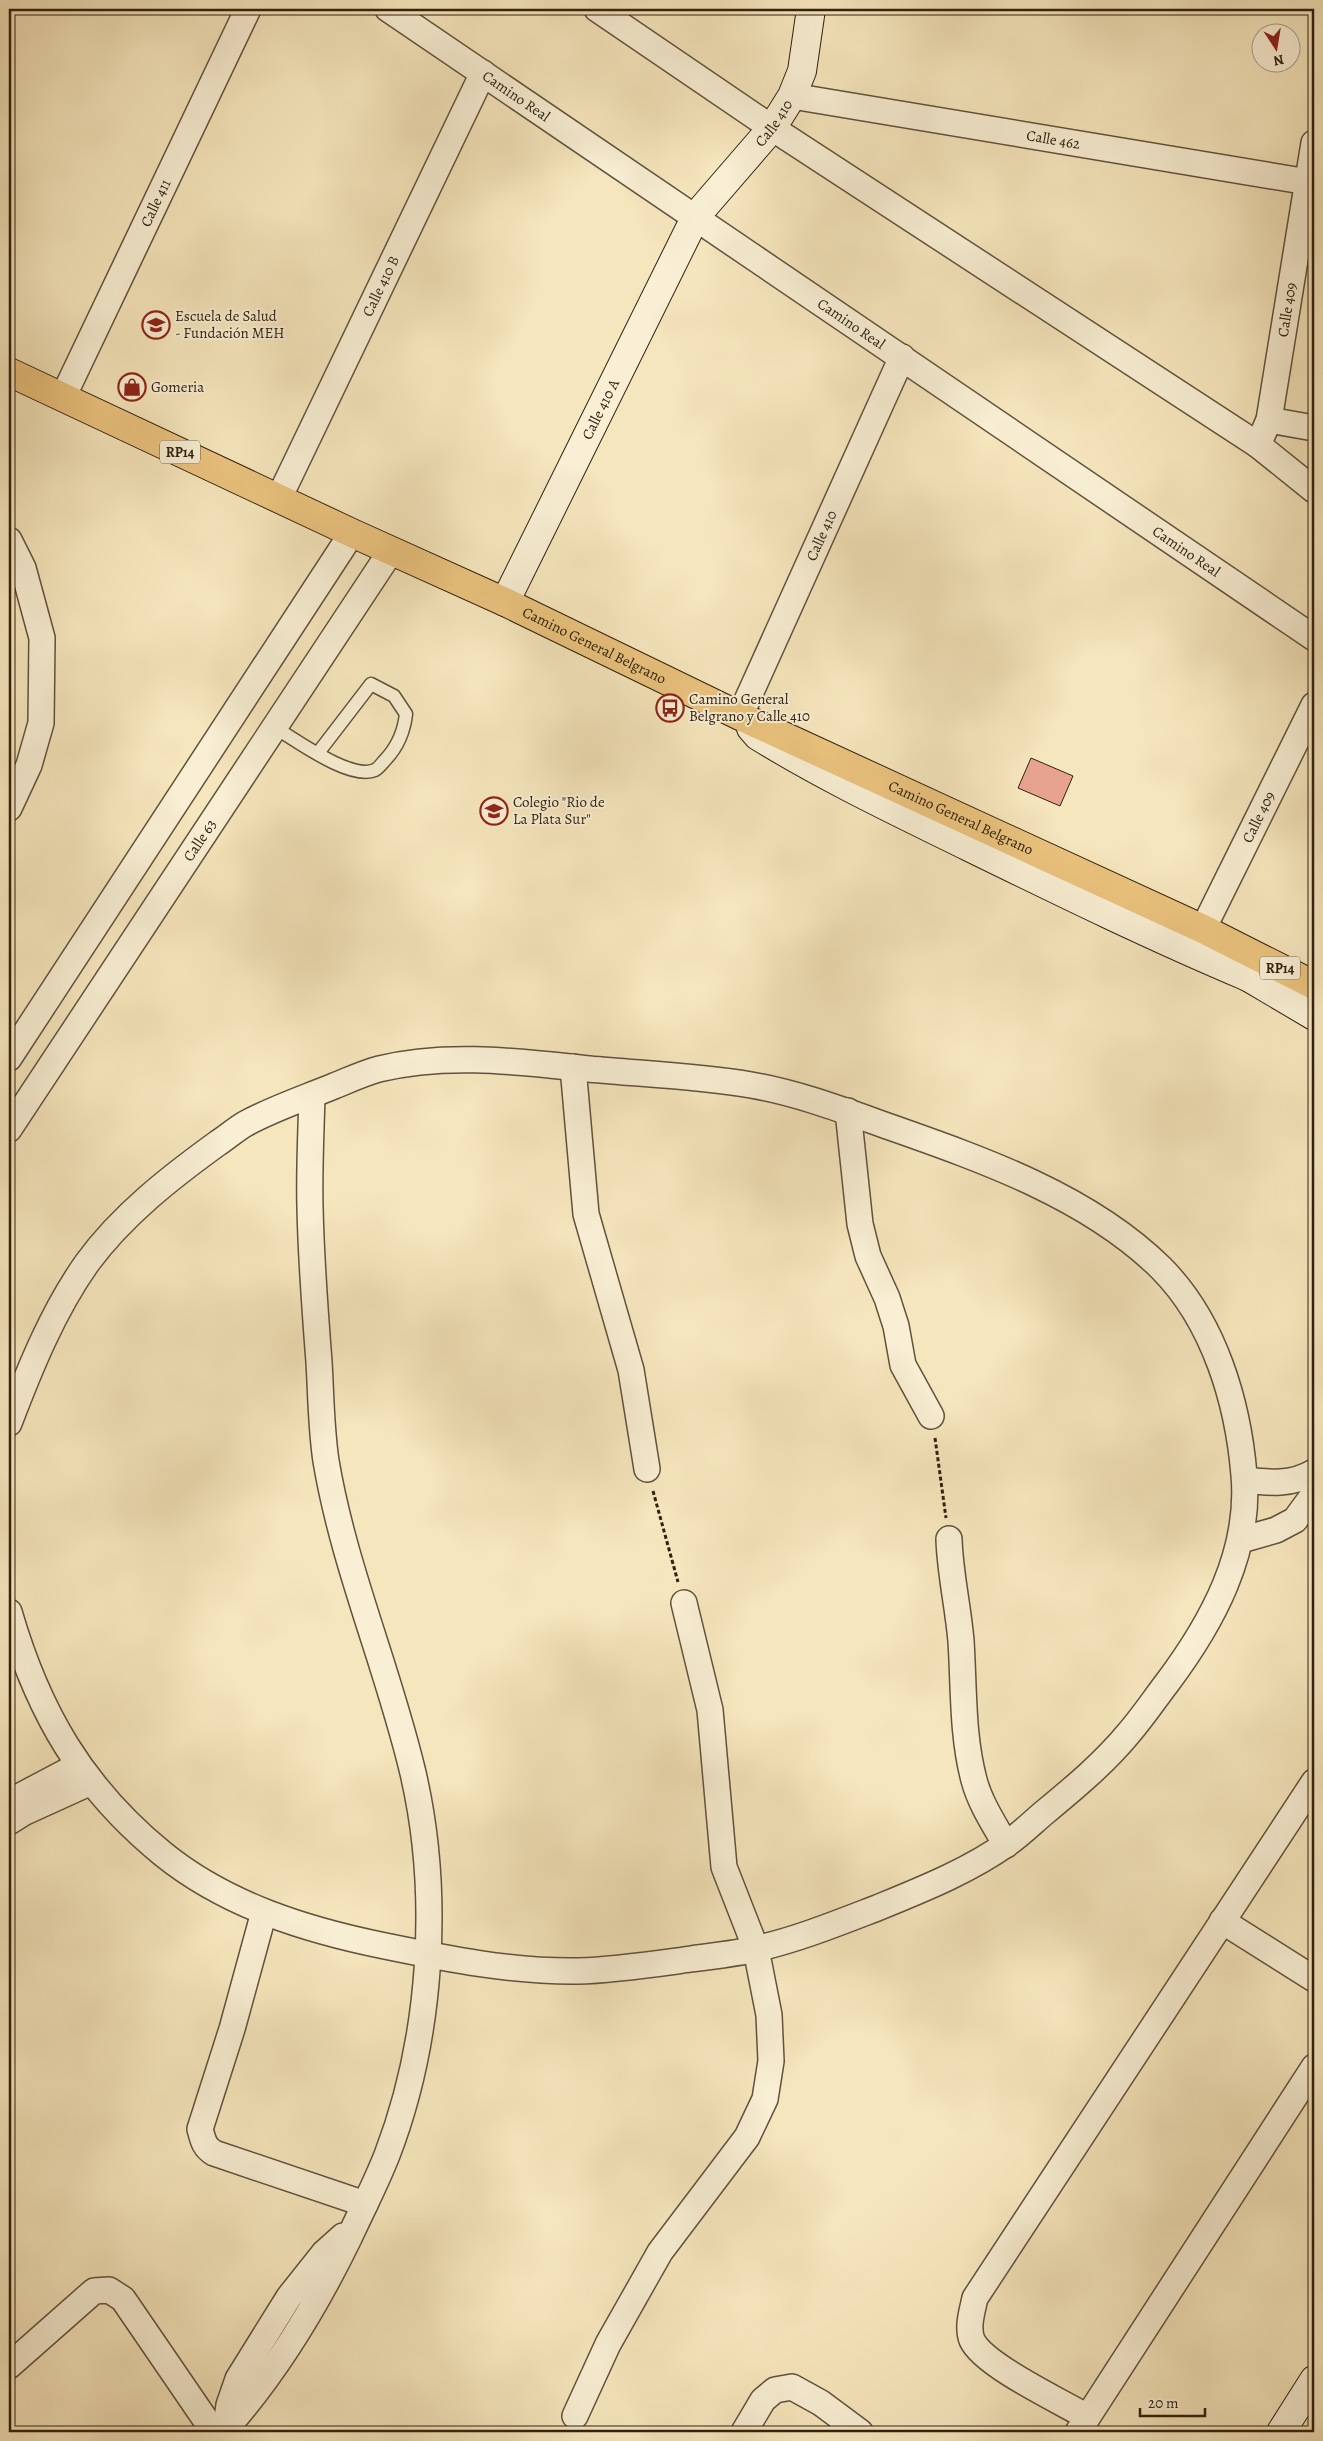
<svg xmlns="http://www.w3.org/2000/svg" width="1323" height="2441" viewBox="0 0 1323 2441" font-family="Alegreya,serif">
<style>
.building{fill:#e8a390;stroke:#302111}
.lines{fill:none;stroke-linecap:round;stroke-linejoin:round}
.lane-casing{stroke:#62523c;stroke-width:15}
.street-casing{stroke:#62523c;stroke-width:28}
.secondary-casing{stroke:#302111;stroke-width:30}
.primary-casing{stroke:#302111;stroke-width:30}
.path{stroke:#302111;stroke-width:3;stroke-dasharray:4 2.5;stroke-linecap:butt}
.lane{stroke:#f9efd4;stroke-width:12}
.street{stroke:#f9efd4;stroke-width:25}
.secondary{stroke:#f9efd4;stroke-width:28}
.primary{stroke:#ebc37e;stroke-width:28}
.labels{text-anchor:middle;stroke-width:4;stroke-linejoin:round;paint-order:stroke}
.shield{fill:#f9efd4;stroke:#6c5f4c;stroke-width:1}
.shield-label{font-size:14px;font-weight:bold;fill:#302111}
.street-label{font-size:15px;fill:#302111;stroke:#f9efd4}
.poi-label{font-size:15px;fill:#302111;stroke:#f9efd4;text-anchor:start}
</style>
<rect width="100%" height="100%" fill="#f6e6bd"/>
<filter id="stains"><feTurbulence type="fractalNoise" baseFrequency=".004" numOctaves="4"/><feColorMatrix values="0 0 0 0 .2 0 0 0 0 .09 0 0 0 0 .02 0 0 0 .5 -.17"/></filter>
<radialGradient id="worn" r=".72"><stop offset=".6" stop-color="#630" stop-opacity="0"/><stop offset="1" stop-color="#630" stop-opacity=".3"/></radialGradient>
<path class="building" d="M1031,758L1073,776L1060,806L1018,788Z"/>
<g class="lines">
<g class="lane-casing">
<path id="lane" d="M274,727C296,740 351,781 375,770C379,768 383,762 386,759C398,746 404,732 406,714L394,696L371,684L318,753"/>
</g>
<g class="street-casing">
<g id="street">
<path id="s1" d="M388,9L1314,638"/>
<path d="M597,9L772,128L1258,445L1314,490"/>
<path id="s2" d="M792,96L1314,183"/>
<path id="s3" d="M63,397L248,9"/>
<path d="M1269,420L1314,428"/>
<path id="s4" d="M1258,445L1269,420L1314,143"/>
<path id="s5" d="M279,498L483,73"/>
<path d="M9,540L23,568L42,638L41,723L29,765L9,808"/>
<path id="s6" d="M740,716L902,357"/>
<path id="s7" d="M1203,929L1314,705"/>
<path d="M9,1058L352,533"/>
<path d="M573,1067L586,1214L631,1370L647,1469"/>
<path d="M848,1111L860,1224L868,1256L887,1298L896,1326L903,1365L931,1416"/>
<path id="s8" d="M9,1129L391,551"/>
<path d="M9,1423C30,1368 53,1311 87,1263C122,1215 171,1177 218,1143C227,1137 235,1130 245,1124C272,1109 305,1098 334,1086C349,1080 364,1073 379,1069C447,1052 521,1062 589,1069C642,1074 699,1076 751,1085C798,1093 845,1111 890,1127C984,1160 1089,1197 1161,1268C1214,1321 1238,1402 1244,1475C1251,1552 1212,1623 1167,1683C1154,1700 1142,1718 1128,1734C1104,1763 1074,1788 1045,1812C1033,1822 1021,1834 1008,1843C969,1871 921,1890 877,1908C838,1923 796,1940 755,1949C734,1954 712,1956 691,1959C654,1964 615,1970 578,1971C513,1972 448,1959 385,1946C306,1930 226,1905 163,1854C82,1788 38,1712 9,1612"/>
<path d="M1245,1480C1270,1483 1292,1485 1314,1472"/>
<path d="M949,1539C950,1573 958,1606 961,1641C964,1687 962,1735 974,1780C980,1803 994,1824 1006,1845"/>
<path d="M1241,1540L1276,1530L1295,1520L1314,1494"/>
<path d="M9,1802L77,1766"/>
<path d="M9,1822L25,1812L91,1782"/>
<path d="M264,1912L232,2029L200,2129C203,2140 204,2147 214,2153L365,2204"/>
<path d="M1222,1921L1314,1979"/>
<path d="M9,2366L94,2291L109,2290L123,2299L214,2432"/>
<path d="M575,2416L608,2344L660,2252L747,2137L765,2099L771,2061L769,2015L756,1949L724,1867L710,1710L684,1603"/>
<path d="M1087,2417C1062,2402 983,2365 972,2340C967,2327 972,2312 975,2298L1314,1782"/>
<path d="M226,2426L229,2405L238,2379L289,2297L324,2253L343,2236"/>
<path d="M223,2432C275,2374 315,2308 349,2238C362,2210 376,2183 387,2155C432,2038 441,1894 413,1773C388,1667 344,1568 326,1461C321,1428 321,1395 319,1362C315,1311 311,1259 310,1207C309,1170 311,1132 312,1095"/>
<path d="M744,2432L763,2400L775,2390L792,2387L821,2403L860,2432"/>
<path d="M1078,2432L1314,2067"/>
</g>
</g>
<g class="secondary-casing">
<g id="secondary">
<path id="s9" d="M505,602L696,216L772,128L792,96L802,71L811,9"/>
<path d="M751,728L758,736C826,778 898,812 969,847C1061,892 1153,937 1248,977"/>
<path d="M1246,959L1248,977L1314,1016"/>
<path d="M1281,2432L1314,2380"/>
</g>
</g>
<g class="primary-casing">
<g id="primary">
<path id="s10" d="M9,372L352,533L505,602L740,716L1203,929L1314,985"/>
</g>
</g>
<g class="path">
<path d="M935,1438L946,1518"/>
<path d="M653,1491L678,1582"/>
</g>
<use href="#lane" class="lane"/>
<use href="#street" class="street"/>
<use href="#secondary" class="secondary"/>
<use href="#primary" class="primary"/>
</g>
<defs>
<g id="school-ring" transform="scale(1.4375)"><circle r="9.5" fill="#f9efd4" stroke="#8f2418" stroke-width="1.5"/><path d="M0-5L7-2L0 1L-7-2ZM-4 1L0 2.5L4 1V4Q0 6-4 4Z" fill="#8f2418"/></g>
<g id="shop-ring" transform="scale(1.4375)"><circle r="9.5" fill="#f9efd4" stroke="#8f2418" stroke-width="1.5"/><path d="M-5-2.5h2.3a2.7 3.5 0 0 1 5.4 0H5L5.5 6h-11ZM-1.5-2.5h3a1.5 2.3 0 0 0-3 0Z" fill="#8f2418"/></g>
<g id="bus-ring" transform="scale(1.4375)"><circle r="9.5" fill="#f9efd4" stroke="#8f2418" stroke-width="1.5"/><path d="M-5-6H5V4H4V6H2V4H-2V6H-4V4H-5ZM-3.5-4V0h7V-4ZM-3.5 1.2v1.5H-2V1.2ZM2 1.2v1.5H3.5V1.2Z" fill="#8f2418"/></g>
</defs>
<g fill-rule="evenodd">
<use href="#school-ring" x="156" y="325"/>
<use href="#shop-ring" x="132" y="387"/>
<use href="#bus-ring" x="670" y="708"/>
<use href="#school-ring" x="494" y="811"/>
</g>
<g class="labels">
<g class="shield">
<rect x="160" y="440.5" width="40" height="23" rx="4"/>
<rect x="1260" y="956.5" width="40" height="23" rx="4"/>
</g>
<g class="shield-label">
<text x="180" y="457">RP14</text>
<text x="1280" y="973">RP14</text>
</g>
<g class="street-label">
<text dy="5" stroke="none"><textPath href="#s1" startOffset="155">Camino Real</textPath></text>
<text dy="5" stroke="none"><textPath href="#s9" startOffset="552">Calle 410</textPath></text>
<text dy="5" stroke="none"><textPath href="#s2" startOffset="265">Calle 462</textPath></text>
<text dy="5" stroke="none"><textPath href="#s3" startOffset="215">Calle 411</textPath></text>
<text dy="5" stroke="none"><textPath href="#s5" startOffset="235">Calle 410 B</textPath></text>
<text dy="5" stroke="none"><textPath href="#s4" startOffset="139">Calle 409</textPath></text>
<text dy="5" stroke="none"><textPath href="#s1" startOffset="560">Camino Real</textPath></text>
<text dy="5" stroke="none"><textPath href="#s9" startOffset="215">Calle 410 A</textPath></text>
<text dy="5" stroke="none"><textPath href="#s6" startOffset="198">Calle 410</textPath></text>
<text dy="5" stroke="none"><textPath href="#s1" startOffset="965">Camino Real</textPath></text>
<text dy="5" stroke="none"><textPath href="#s10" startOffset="646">Camino General Belgrano</textPath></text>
<text dy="5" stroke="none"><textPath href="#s7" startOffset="125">Calle 409</textPath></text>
<text dy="5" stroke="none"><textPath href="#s10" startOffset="1051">Camino General Belgrano</textPath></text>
<text dy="5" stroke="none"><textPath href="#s8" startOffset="346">Calle 63</textPath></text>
</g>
<g class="poi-label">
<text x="175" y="321">Escuela de Salud<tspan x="175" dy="17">- Fundación MEH</tspan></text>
<text x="151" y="392">Gomeria</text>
<text x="689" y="704">Camino General<tspan x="689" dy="17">Belgrano y Calle 410</tspan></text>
<text x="513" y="807">Colegio "Rio de<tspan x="513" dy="17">La Plata Sur"</tspan></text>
</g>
</g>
<rect width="1323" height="2441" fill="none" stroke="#f6e6bd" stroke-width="30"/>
<rect x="10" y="10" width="1303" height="2421" fill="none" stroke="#302111" stroke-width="2.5"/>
<rect x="15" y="15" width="1293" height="2411" fill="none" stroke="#302111"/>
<g transform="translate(1276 48) rotate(168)"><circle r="24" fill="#f9efd4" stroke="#a99d86"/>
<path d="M0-4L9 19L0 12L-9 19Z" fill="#8f2418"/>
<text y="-8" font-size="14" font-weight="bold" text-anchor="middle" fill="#302111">N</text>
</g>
<path d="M1140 2408v8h65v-8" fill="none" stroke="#302111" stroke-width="2.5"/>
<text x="1148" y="2408" font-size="15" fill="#302111" stroke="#f9efd4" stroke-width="4" paint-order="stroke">20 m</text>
<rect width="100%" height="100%" filter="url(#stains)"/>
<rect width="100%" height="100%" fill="url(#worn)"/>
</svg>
